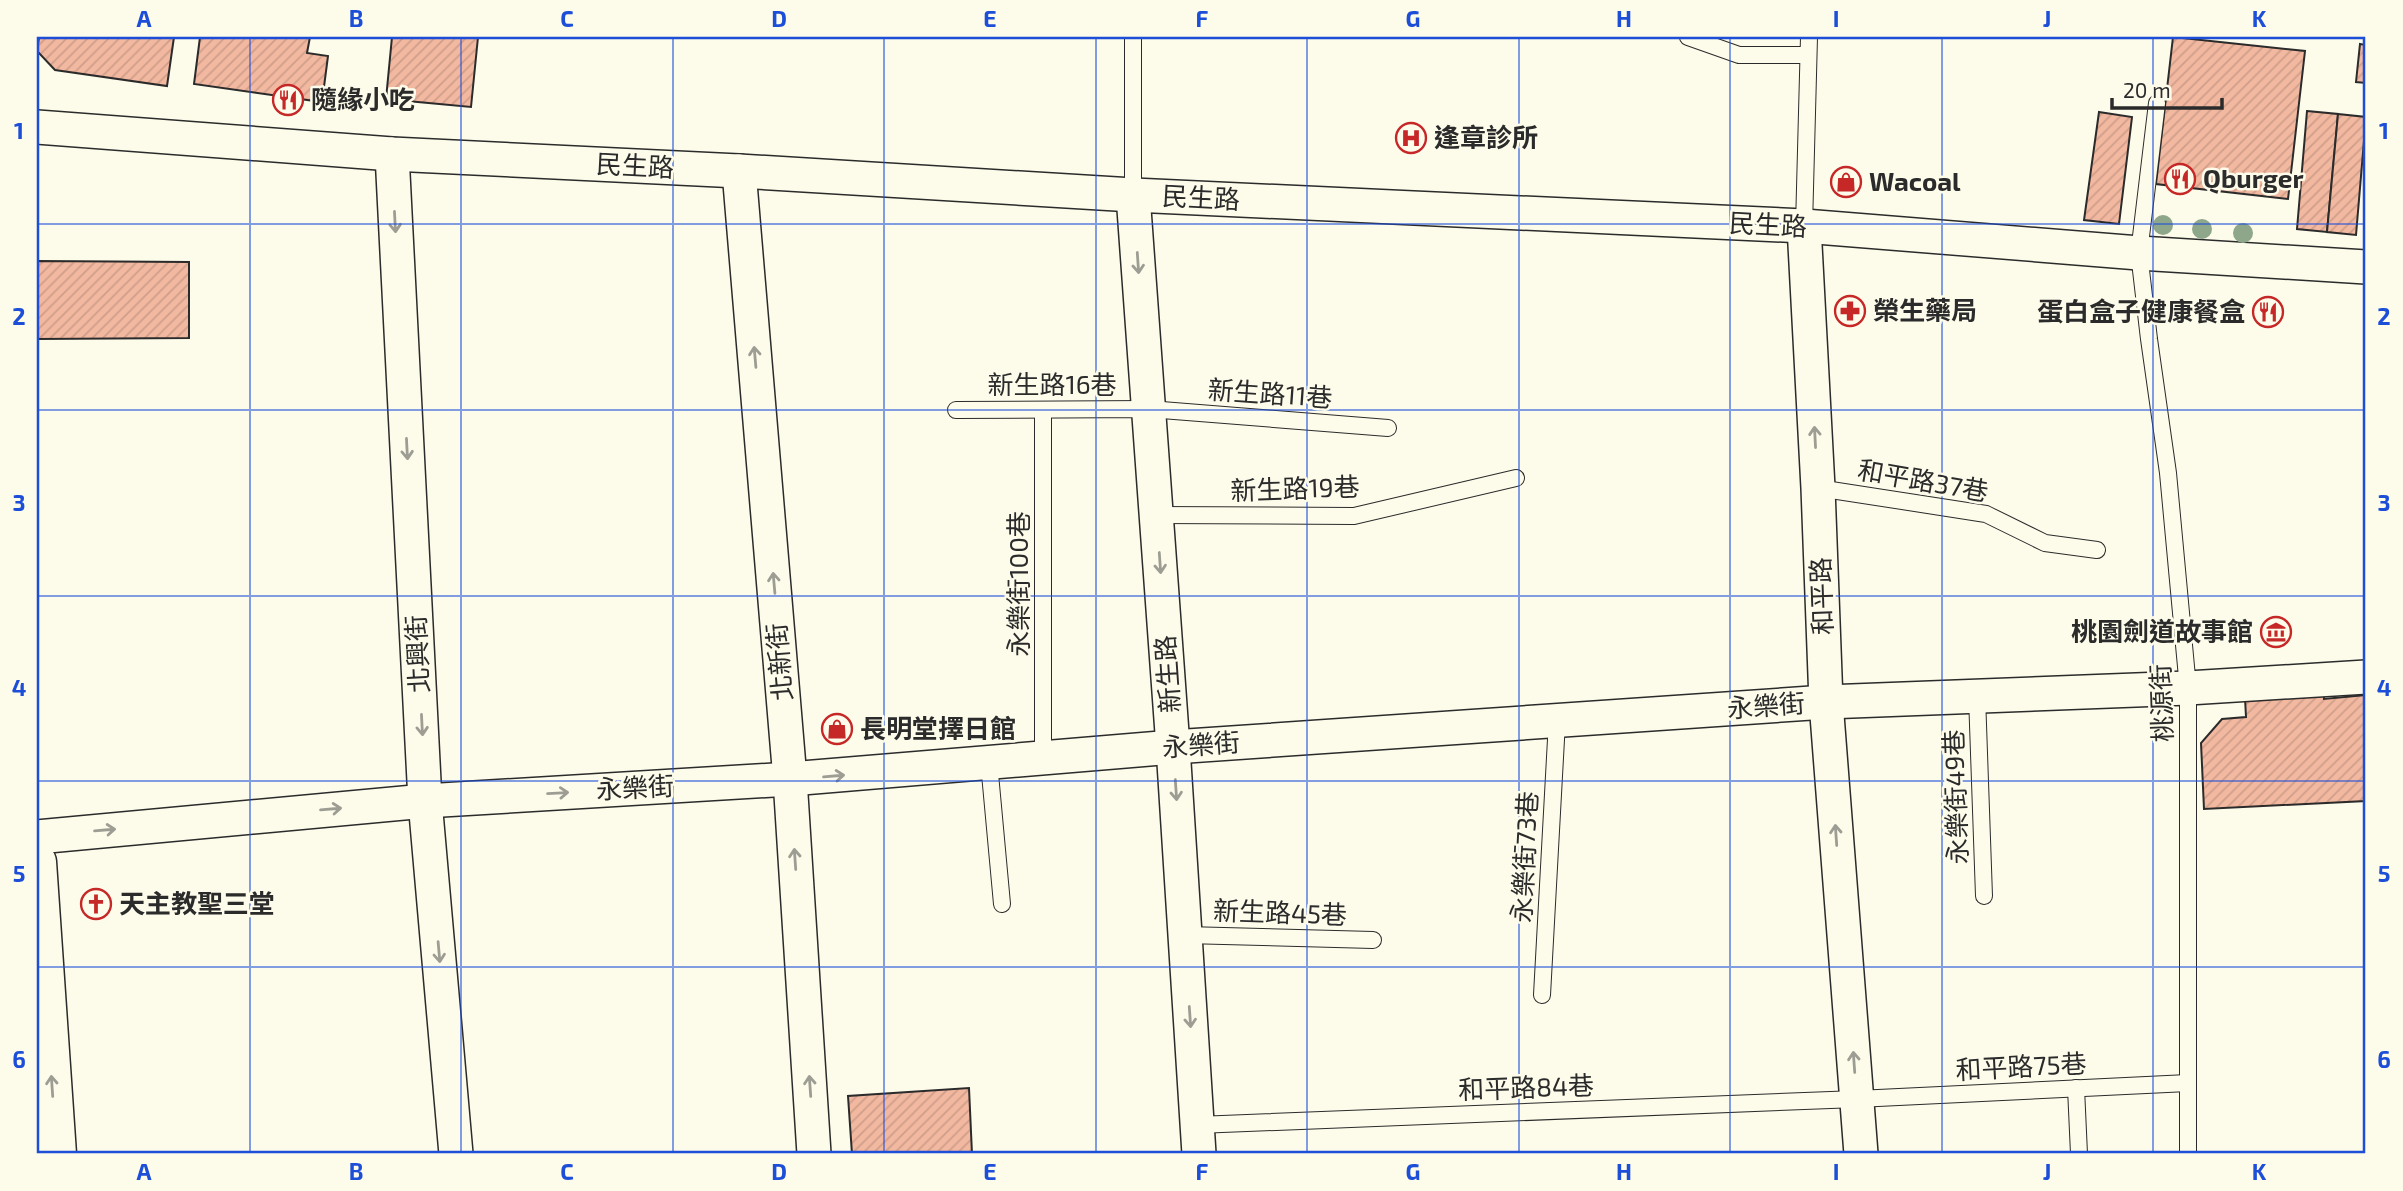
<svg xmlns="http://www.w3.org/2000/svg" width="2403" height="1191" viewBox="0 0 2403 1191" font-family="'Exo 2','Noto Sans TC',sans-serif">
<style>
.building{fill:url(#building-hatch);stroke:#2b2b2b;stroke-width:2}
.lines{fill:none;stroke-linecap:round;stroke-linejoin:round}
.lane-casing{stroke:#2b2b2b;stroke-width:18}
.street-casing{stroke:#2b2b2b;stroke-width:36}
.primary-casing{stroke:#2b2b2b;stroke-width:41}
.lane{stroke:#fdfbea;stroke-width:16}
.street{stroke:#fdfbea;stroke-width:33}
.primary{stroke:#fdfbea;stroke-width:38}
.tree{fill:#8ea78a}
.oneway{stroke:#9e9d94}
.grid{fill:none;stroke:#1d4ed8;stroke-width:2;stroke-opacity:0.55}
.labels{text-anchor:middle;stroke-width:5;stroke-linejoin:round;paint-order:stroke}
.poi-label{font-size:26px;font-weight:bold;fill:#2b2b2b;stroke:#fdfbea;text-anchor:start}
.street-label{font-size:26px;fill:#2b2b2b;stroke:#fdfbea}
.neatline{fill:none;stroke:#1d4ed8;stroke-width:2.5}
.grid-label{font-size:23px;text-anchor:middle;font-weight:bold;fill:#1d4ed8}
</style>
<defs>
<pattern id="building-hatch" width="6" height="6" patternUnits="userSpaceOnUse" patternTransform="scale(1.75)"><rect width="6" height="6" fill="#f2b8a0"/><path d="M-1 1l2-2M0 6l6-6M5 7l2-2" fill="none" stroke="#d09e8a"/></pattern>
</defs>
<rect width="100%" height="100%" fill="#fdfbea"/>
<g class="building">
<path d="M39,37H174L167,86L55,70L37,51Z"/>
<path d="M200,37H310L307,53L328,56L322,102L194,84Z"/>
<path d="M392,37H478L471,107L386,99Z"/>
<path d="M2173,37L2305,51L2288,199L2156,184Z"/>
<path d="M2360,44L2366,45V83L2356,82Z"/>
<path d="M2307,111L2338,114L2327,232L2297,229Z"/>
<path d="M2099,112L2132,117L2119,224L2084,220Z"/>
<path d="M2338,114L2366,117L2356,235L2327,232Z"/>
<path d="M37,261L189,262V338L37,339Z"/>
<path d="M2324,691V699L2366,695V801L2204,809L2201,743L2222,719L2246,717L2245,698Z"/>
<path d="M969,1088L972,1154H852L848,1096Z"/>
</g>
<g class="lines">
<g class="lane-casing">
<g id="lane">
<path d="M1688,37L1739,55H1808"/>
<path d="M2157,103L2139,253L2149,339L2168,473L2188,688V1154"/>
<path d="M1133,195V37"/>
<path d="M1804,226L1809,37"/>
<path d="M956,410L1149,409L1388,428"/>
<path d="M1043,410V758"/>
<path d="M1818,488L1986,514L2045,543L2097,550"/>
<path d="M1156,515L1354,516L1516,478"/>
<path d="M1977,696L1984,896"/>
<path d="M989,763L1002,904"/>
<path d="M1185,935L1373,940"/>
<path d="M1542,995L1557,721"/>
<path d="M2076,1088L2079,1154"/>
<path d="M1197,1125L1857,1099L2188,1083"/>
</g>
</g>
<g class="street-casing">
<g id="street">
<path d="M37,127L392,154L739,171L1133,195L1804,226L2139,253L2366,267"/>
<path d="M392,154L425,801L456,1154"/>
<path d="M739,171L790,779L814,1154"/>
<path d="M1133,195L1173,747L1199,1154"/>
<path d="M1804,226L1818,488L1826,702L1861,1154"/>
<path d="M37,837L425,801L790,779L1173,747L1826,702L2188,688L2366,677"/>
</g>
</g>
<g class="primary-casing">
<path id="primary" d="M37,862L57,1154"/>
</g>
<use href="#lane" class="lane"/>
<use href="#street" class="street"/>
<use href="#primary" class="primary"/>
</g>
<g class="tree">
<circle cx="2163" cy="225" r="10"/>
<circle cx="2202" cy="229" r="10"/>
<circle cx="2243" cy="233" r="10"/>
</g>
<defs><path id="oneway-shaft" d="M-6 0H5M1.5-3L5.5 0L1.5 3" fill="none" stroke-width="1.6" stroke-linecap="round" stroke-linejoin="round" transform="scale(1.75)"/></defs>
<g class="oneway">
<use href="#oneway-shaft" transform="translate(395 222) rotate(87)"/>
<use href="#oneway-shaft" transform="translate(1138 263) rotate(86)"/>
<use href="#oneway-shaft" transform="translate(755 357) rotate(-95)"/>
<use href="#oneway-shaft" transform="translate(1815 437) rotate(-93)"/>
<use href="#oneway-shaft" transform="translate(407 449) rotate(87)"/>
<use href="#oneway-shaft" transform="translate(1160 563) rotate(86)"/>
<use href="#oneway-shaft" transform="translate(774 583) rotate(-95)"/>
<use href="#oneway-shaft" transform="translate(422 725) rotate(87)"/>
<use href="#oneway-shaft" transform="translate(834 776) rotate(-5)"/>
<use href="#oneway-shaft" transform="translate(1176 790) rotate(86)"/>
<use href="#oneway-shaft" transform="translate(558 793) rotate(-3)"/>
<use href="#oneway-shaft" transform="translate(331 809) rotate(-5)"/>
<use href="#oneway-shaft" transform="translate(105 830) rotate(-5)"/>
<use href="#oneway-shaft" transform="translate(1836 835) rotate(-94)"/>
<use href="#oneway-shaft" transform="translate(795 859) rotate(-94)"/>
<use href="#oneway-shaft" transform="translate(439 952) rotate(85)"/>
<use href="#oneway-shaft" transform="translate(1190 1017) rotate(86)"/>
<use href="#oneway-shaft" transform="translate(1854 1062) rotate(-94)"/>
<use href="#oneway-shaft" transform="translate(52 1086) rotate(-94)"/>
<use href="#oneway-shaft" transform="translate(810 1086) rotate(-94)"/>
</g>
<path class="grid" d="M250,37V1154M461,37V1154M673,37V1154M884,37V1154M1096,37V1154M1307,37V1154M1519,37V1154M1730,37V1154M1942,37V1154M2153,37V1154M37,224H2366M37,410H2366M37,596H2366M37,781H2366M37,967H2366"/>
<defs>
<g id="restaurant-ring" transform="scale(1.575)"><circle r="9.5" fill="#fdfbea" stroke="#c62828" stroke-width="1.5"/><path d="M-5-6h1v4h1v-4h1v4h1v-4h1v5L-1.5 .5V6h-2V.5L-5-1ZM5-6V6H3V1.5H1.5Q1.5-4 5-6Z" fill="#c62828"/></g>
<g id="hospital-ring" transform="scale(1.575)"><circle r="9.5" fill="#fdfbea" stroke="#c62828" stroke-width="1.5"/><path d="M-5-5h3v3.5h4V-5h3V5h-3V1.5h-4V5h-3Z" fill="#c62828"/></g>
<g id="shop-ring" transform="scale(1.575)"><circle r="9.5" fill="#fdfbea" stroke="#c62828" stroke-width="1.5"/><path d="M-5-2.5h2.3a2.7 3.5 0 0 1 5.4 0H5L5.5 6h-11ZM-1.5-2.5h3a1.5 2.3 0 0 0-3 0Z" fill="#c62828"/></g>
<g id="pharmacy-ring" transform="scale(1.575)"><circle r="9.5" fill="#fdfbea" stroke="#c62828" stroke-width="1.5"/><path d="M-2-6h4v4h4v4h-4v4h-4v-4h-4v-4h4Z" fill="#c62828"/></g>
<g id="museum-ring" transform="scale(1.575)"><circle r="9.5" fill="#fdfbea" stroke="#c62828" stroke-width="1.5"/><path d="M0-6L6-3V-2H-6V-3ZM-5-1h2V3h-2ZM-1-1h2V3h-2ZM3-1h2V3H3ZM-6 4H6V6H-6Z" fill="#c62828"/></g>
<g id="church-ring" transform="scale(1.575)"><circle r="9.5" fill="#fdfbea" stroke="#c62828" stroke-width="1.5"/><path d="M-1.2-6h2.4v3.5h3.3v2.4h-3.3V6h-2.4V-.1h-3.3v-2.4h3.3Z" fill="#c62828"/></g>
</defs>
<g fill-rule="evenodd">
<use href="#restaurant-ring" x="288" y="100"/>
<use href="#hospital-ring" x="1411" y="138"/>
<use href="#restaurant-ring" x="2180" y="179"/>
<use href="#shop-ring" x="1846" y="182"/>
<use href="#pharmacy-ring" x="1850" y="311"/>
<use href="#restaurant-ring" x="2268" y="312"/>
<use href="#museum-ring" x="2276" y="632"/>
<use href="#shop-ring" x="837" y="729"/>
<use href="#church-ring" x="96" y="904"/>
</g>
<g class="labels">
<g class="poi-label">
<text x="311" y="109">隨緣小吃</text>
<text x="1434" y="147">逢章診所</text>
<text x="2203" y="188">Qburger</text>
<text x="1869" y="191">Wacoal</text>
<text x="1873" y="320">榮生藥局</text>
<text x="2245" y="321" text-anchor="end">蛋白盒子健康餐盒</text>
<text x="2253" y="641" text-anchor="end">桃園劍道故事館</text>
<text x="860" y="738">長明堂擇日館</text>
<text x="119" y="913">天主教聖三堂</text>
</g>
<g class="street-label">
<text transform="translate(635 166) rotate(3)" y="9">民生路</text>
<text transform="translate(1201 198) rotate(3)" y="9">民生路</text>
<text transform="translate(1768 225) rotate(3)" y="9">民生路</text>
<text x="1052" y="394">新生路16巷</text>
<text transform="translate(1270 394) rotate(4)" y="9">新生路11巷</text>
<text transform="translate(1923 481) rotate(10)" y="9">和平路37巷</text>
<text transform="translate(1295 489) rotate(-2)" y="9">新生路19巷</text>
<text transform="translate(1019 584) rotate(-90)" y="9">永樂街100巷</text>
<text transform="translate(1822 596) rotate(-92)" y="9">和平路</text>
<text transform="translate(418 654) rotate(-93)" y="9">北興街</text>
<text transform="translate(780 662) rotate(-95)" y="9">北新街</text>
<text transform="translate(1168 674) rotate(-94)" y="9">新生路</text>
<text transform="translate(2162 703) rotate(-92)" y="9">桃源街</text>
<text transform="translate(1766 706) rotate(-4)" y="9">永樂街</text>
<text transform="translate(1201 745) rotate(-4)" y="9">永樂街</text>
<text transform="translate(635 788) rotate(-3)" y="9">永樂街</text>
<text transform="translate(1956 797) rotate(-92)" y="9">永樂街49巷</text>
<text transform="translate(1525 857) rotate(-87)" y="9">永樂街73巷</text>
<text transform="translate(1280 913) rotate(2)" y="9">新生路45巷</text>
<text transform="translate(2021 1067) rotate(-3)" y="9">和平路75巷</text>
<text transform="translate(1526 1088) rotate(-2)" y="9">和平路84巷</text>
</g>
</g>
<rect width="2403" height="1191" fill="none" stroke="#fdfbea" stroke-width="77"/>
<path d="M2112 98v10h110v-10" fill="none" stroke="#2b2b2b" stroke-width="3.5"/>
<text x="2123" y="98" font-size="21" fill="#2b2b2b" stroke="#fdfbea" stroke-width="5" paint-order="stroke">20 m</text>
<rect x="38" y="38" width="2326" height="1114" class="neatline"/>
<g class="grid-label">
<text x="144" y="27">A</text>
<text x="356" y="27">B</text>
<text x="567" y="27">C</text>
<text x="779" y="27">D</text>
<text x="990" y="27">E</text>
<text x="1202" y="27">F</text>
<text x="1413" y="27">G</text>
<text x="1624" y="27">H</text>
<text x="1836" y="27">I</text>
<text x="2047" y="27">J</text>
<text x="2259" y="27">K</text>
<text x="19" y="139">1</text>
<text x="2384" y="139">1</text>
<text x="19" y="325">2</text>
<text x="2384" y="325">2</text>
<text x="19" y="511">3</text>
<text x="2384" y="511">3</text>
<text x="19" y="696">4</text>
<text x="2384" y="696">4</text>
<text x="19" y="882">5</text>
<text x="2384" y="882">5</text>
<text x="19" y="1068">6</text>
<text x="2384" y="1068">6</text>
<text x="144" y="1180">A</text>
<text x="356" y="1180">B</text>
<text x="567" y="1180">C</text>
<text x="779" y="1180">D</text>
<text x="990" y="1180">E</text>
<text x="1202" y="1180">F</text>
<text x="1413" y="1180">G</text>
<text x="1624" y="1180">H</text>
<text x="1836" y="1180">I</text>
<text x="2047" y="1180">J</text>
<text x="2259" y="1180">K</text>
</g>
</svg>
